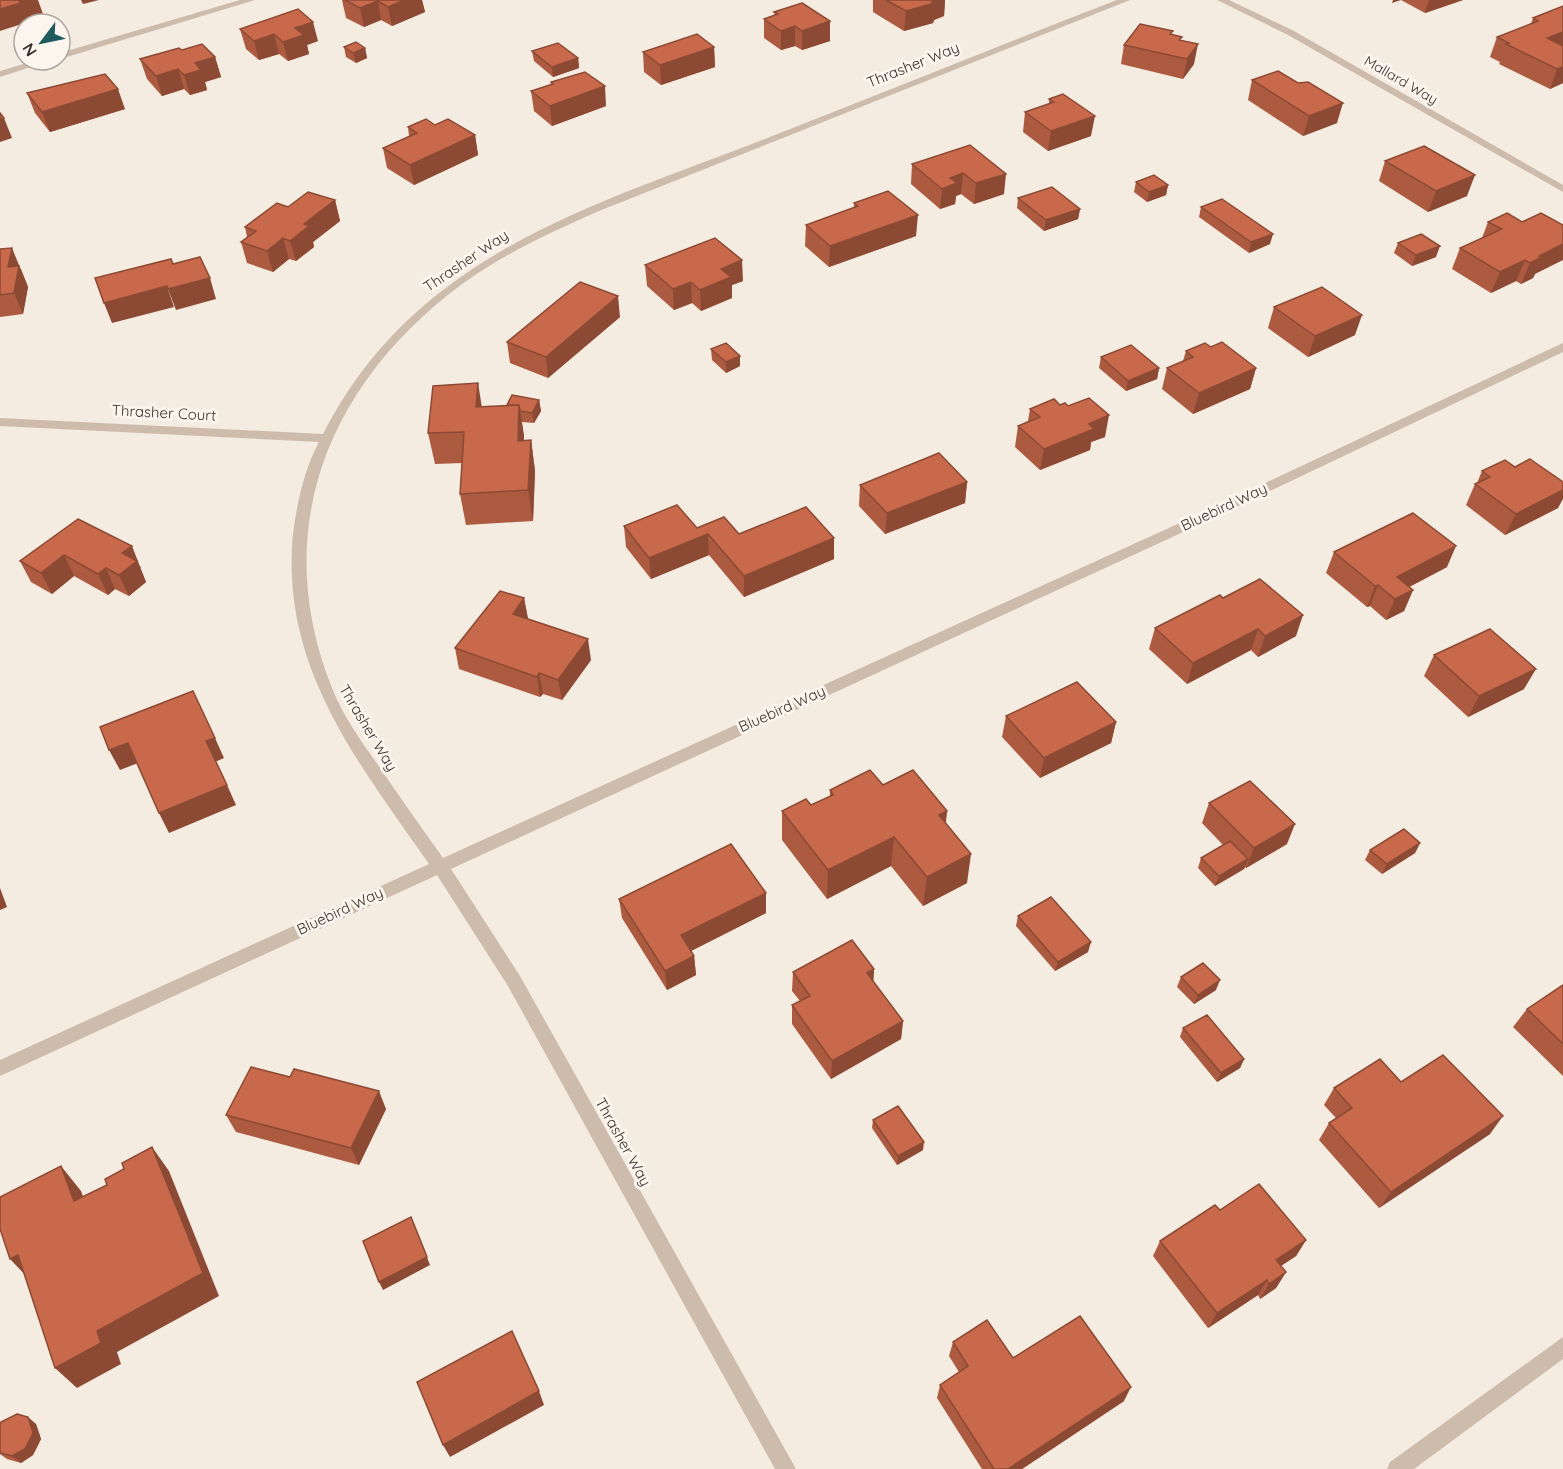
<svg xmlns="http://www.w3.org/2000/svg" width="1563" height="1469" viewBox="0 0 1563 1469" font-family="Quicksand,sans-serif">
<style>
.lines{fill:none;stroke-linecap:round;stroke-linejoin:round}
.minor{fill:#cdbbac;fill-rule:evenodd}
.wall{fill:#ac5a40}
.shaded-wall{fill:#8c4a34}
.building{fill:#c8694b;stroke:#8c4a34;stroke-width:1.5}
.labels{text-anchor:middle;stroke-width:6;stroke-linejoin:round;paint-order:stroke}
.far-street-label{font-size:14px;fill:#3b302b;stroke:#fbf5ee}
.street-label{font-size:15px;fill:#3b302b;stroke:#fbf5ee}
</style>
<rect width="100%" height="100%" fill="#f4ebe1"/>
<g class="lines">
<g class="minor">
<path d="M240,0H255L60,59V53Z"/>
<path d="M1117,0H1130L599,211C547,234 494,258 449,294C323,394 271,536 332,688C343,716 361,741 378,765C399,796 421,827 443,858L1182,522L1563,343V352L1192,528L451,869L520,976L796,1469H775L508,986L437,875L0,1076V1060L429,864C358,762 280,667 293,534C297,503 304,470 319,442L0,426V418L323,434C417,250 598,205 775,135C889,90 1003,44 1117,0Z"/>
<path d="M1217,0H1229L1294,31L1563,185V192L1288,35Z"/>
<path d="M37,60H52L0,77V71Z"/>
<path d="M1563,1337V1359L1414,1469H1387L1390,1462Z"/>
</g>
</g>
<g class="wall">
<path d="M342,0H422L425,12L392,26L381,20L364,27L346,18Z"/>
<path d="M873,0H945L944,16L934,20L933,23L904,31L873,12Z"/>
<path d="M1401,0H1463L1425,13Z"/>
<path d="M1563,6V83L1550,89L1499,64L1500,62L1490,57L1497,37L1531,24L1533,18Z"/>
<path d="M774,12L830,21V41L802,50L795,46L781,50L764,38V19L775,16Z"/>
<path d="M240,29L318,41L307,45L309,54L288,61L279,54L259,60L246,49Z"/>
<path d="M1172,35L1181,40L1194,64L1183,79L1121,64L1124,45Z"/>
<path d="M344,47L365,48L367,58L356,63L346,57Z"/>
<path d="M714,47L715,67L661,85L644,72L643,52Z"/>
<path d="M182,50L215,57L221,77L205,82L207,90L190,95L184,89L162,96L147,79L140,59Z"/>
<path d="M532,51L578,58L579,68L553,77L534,61Z"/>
<path d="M1252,80L1298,83L1337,123L1303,136L1248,100Z"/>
<path d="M551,82L606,106L552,126L534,111L531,91L551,84Z"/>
<path d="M27,93L125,109L50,132L35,113Z"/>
<path d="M1049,99L1091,136L1048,151L1023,132L1025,112L1049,104Z"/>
<path d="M408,127L475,135L478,155L414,185L387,168L383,148L409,136Z"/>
<path d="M970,145L1004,194L974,204L961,194L956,196L955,204L940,209L911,184L912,164Z"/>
<path d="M1385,161L1467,196L1428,212L1379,181Z"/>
<path d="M1136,182L1168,185L1166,195L1147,202L1134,192Z"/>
<path d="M1018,198L1080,209L1078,219L1044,231L1017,208Z"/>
<path d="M335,200L340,221L313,242L314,247L296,261L289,259L273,272L247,263L241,242L247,237L245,227L288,207Z"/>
<path d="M854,203L916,236L829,267L805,246L806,225L854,208Z"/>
<path d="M1201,207L1270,244L1249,253L1199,217Z"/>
<path d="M1507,213L1535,274L1533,278L1521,284L1516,281L1491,293L1452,269L1460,248L1482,238L1488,222Z"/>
<path d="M1398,243L1436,257L1412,266L1394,253Z"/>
<path d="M0,249L21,269L28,287L23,314L0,317Z"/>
<path d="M645,265L743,281L732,285V298L701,311L692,303L674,310L647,286Z"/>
<path d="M1274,307L1355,335L1308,357L1268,328Z"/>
<path d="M620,317L548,378L510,363L507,342Z"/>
<path d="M1211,347L1256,368L1250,389L1193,414L1162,389L1167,368L1183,361L1186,351Z"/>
<path d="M711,349L740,356V366L726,373L712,360Z"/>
<path d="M1101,357L1159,368L1157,379L1126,391L1099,368Z"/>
<path d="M539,400L541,411L534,423L522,422L524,441L531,440L535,471L533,521L466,525L460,494L462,463L435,464L428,433L482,407L507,405Z"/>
<path d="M1060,405L1068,406L1105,437L1091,442L1090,450L1040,470L1015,447L1018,426L1028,421L1030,409Z"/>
<path d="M1482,471L1558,508L1505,535L1466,505L1475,484L1477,483Z"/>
<path d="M967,482L965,503L885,534L859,506L860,485Z"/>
<path d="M78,519L141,567L140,568L146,582L129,596L115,589L108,595L74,576L52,594L31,582L20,561Z"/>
<path d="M624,526L697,528L739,534L834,538V559L744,597L709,555L651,579L626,547Z"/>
<path d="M1334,552L1447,567L1409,587L1413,590L1404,611L1386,620L1370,606L1367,607L1326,573Z"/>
<path d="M524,598L528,619L591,660L562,700L543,694L540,697L459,669L455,648Z"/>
<path d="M1223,598L1296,636L1258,657L1251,650L1187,684L1149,649L1155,628Z"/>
<path d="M1434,655L1524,689L1468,717L1424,676Z"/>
<path d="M1006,716L1116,722L1111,743L1040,778L1002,737Z"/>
<path d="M883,785L947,811L946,823L967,883L923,906L891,866L827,899L782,840V811L811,805L830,796V790Z"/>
<path d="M1209,803L1287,844L1246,868L1245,867L1244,869L1215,886L1198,868L1201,858L1223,845L1202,823Z"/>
<path d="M1420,843L1415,853L1382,874L1365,860L1370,850Z"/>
<path d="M619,899L766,913L691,951L694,956L696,975L667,990L622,918Z"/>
<path d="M1018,916L1088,952L1055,971L1016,926Z"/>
<path d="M874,969L873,982L903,1021L901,1039L831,1079L792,1024V1005L800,1001L792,991L793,972Z"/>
<path d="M1181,977L1216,990L1194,1004L1177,987Z"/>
<path d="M1563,985V1076L1513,1027L1527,1009Z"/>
<path d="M1183,1028L1244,1059L1240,1068L1217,1082L1180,1037Z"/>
<path d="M290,1077L386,1109L359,1165L236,1132L226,1115Z"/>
<path d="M1401,1082L1490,1134L1379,1208L1319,1140L1329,1123L1336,1118L1324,1105L1334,1088Z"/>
<path d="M873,1120L923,1150L897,1165L872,1128Z"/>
<path d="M1220,1210L1306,1240L1296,1256L1280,1266L1286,1272L1276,1288L1260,1299L1258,1295L1208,1328L1153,1256L1160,1241Z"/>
<path d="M953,1342L1124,1401L1022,1469H982L937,1398L940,1385L959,1372L949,1356Z"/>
<path d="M36,1424L41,1439L33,1455L21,1463L7,1459L0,1454V1425Z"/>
</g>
<g class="shaded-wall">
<path d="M18,0H38L43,14L27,19L28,22L0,31V9Z"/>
<path d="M81,0H99L83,4Z"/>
<path d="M405,0H422L425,12L392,26L388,7Z"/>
<path d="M936,0H945L944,16L934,20L933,23L904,31L906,11Z"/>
<path d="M1393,0H1401L1392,3Z"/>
<path d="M1429,0H1463L1425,13Z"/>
<path d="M378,1L381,20L364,27L360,8Z"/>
<path d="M830,21V41L802,50V31Z"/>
<path d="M313,22L318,41L307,45L309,54L288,61L283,42L295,28Z"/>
<path d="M795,26V46L781,50V31Z"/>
<path d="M1563,32V49L1547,38Z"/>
<path d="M274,34L279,54L259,60L254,41Z"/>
<path d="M1198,44L1194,64L1183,79L1187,59Z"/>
<path d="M714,47L715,67L661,85L660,65Z"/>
<path d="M365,48L367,58L356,63L353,53Z"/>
<path d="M215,57L221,77L205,82L207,90L190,95L184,75L195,63Z"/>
<path d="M578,58L579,68L553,77L552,67Z"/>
<path d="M1563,67V83L1550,89L1557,69Z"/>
<path d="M178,69L184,89L162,96L156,76Z"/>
<path d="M605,86L606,106L552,126L550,106Z"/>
<path d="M118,89L125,109L50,132L42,112Z"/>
<path d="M1343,103L1337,123L1303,136L1309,116Z"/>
<path d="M1095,116L1091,136L1048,151L1051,131Z"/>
<path d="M4,118L12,138L0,142V119Z"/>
<path d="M475,135L478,155L414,185L410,165Z"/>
<path d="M963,173L961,194L956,196L955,204L940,209L942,189L950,178Z"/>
<path d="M1006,174L1004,194L974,204L976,183Z"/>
<path d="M1475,175L1467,196L1428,212L1436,191Z"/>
<path d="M1168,185L1166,195L1147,202L1149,192Z"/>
<path d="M335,200L340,221L313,242L314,247L296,261L290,241L304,224Z"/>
<path d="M1080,209L1078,219L1044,231L1046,220Z"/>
<path d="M918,215L916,236L829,267L830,246Z"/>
<path d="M1273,234L1270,244L1249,253L1251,242Z"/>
<path d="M283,238L289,259L273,272L267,251Z"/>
<path d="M1563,244V260L1535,274L1533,278L1521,284L1530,263L1539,256Z"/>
<path d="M1440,246L1436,257L1412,266L1416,255Z"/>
<path d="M12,248L28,287L23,314L14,293L8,267Z"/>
<path d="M742,260L743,281L732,285V298L701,311L700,290L721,269Z"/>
<path d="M1525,260L1516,281L1491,293L1500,272Z"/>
<path d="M210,278L216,299L176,310L168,289Z"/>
<path d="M691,282L692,303L674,310L673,289Z"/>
<path d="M167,286L174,307L112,323L104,303Z"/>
<path d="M618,296L620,317L548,378L546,357Z"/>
<path d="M1362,315L1355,335L1308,357L1315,336Z"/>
<path d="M740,356V366L726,373V362Z"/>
<path d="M1159,368L1157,379L1126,391L1128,381Z"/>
<path d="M1256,368L1250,389L1193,414L1199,393Z"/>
<path d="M478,383L483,414L476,407Z"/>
<path d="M539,400L541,411L534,423L532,413Z"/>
<path d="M519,405L524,435L523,472L518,441Z"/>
<path d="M1109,415L1105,437L1091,442L1090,450L1040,470L1044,449L1089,424Z"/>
<path d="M531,440L535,471L533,521L528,490Z"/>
<path d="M967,482L965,503L885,534L887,513Z"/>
<path d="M1563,490V499L1558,508L1505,535L1516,514Z"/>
<path d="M708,534L709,555L651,579L649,558Z"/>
<path d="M834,538V559L744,597V576Z"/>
<path d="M132,546L146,582L129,596L119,575L122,553Z"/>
<path d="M1456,546L1447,567L1392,596L1397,577Z"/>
<path d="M64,555L74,576L52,594L41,573Z"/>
<path d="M106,568L115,589L108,595L98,574Z"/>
<path d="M1378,585L1370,606L1367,607L1375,586Z"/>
<path d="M1413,590L1404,611L1386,620L1395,599Z"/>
<path d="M524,598L528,619L513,614Z"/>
<path d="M1303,615L1296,636L1258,657L1265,636Z"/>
<path d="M1258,629L1251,650L1187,684L1193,663Z"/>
<path d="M588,639L591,660L562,700L558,680Z"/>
<path d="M1536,669L1524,689L1468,717L1479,696Z"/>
<path d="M539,673L543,694L540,697L537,677Z"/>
<path d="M1116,722L1111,743L1040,778L1044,758Z"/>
<path d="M215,738L224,758L215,762L206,741Z"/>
<path d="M128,743L138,763L120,770L109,750Z"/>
<path d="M227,785L236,805L169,833L159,813Z"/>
<path d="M947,811L943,840L939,815Z"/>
<path d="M1295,824L1287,844L1246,868L1254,848Z"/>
<path d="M894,837L891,866L827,899L828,870Z"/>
<path d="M1420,843L1415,853L1382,874L1387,864Z"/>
<path d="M971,854L967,883L923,906L927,877Z"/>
<path d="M1248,859L1244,869L1215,886L1219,876Z"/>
<path d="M0,888L7,907L0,910Z"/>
<path d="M766,893V913L683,955L681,935Z"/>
<path d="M1091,942L1088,952L1055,971L1058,962Z"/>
<path d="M694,956L696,975L667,990L665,971Z"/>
<path d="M874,969L873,988L867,973Z"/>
<path d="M1220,980L1216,990L1194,1004L1198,995Z"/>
<path d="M903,1021L901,1039L831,1079L832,1061Z"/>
<path d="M1244,1059L1240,1068L1217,1082L1221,1073Z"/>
<path d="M379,1091L386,1109L359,1165L351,1148Z"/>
<path d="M1503,1116L1490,1134L1379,1208L1391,1192Z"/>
<path d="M924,1142L923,1150L897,1165L898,1156Z"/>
<path d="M152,1147L169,1171L219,1296L117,1352L121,1364L77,1388L55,1368L97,1331Z"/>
<path d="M61,1166L81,1191L94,1225L74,1201Z"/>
<path d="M411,1217L430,1265L383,1290L379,1282Z"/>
<path d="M1306,1240L1296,1256L1266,1276L1276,1260Z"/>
<path d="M18,1255L32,1282L10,1259Z"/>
<path d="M1286,1272L1276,1288L1260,1299L1269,1284Z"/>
<path d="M1267,1280L1258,1295L1208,1328L1217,1313Z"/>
<path d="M1131,1387L1124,1401L1022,1469H1008Z"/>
<path d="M539,1391L544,1405L450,1457L443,1445Z"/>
<path d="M28,1417L36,1424L41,1439L33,1455L21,1463L12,1456Z"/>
</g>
<g class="building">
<path d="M0,0H18L21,3L0,9Z"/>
<path d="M345,0H405L388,7L378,1L360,8Z"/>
<path d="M886,0H936L932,2L935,3L906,11Z"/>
<path d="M802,3L830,21L802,31L795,26L781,31L764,19L778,14L774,12Z"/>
<path d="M1563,6V32L1547,38L1563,46V67L1557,69L1506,44L1509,43L1497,37L1538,21L1533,18Z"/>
<path d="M298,9L313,22L295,28L304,35L283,42L274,34L254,41L240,29Z"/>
<path d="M1140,24L1173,31L1170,34L1182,37L1179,40L1198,44L1187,59L1124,45Z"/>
<path d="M697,34L714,47L660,65L643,52Z"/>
<path d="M356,42L365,48L353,53L344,47Z"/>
<path d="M558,43L578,58L552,67L532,51Z"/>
<path d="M202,44L215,57L195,63L201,70L184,75L178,69L156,76L140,59L179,48L182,50Z"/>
<path d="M1278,71L1298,83L1308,82L1343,103L1309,116L1252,80Z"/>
<path d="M585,72L605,86L550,106L531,91L553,84L551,82Z"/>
<path d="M105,74L118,89L42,112L27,93Z"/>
<path d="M1063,94L1095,116L1051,131L1025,112L1054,102L1049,99Z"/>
<path d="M0,113L4,118L0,119Z"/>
<path d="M426,119L435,125L448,119L475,135L410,165L383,148L417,133L408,127Z"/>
<path d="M970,145L1006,174L976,183L963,173L950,178L957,183L942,189L912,164Z"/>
<path d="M1424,146L1475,175L1436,191L1385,161Z"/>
<path d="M1154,175L1168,185L1149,192L1136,182Z"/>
<path d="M1052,187L1080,209L1046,220L1018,198Z"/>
<path d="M888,191L918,215L830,246L806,225L858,206L854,203Z"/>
<path d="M308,192L335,200L304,224L309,226L290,241L283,238L267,251L241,242L256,231L245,227L277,203L288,207Z"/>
<path d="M1222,199L1273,234L1251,242L1201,207Z"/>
<path d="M1507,213L1522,222L1541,213L1563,225V244L1539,256L1542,257L1530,263L1525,260L1500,272L1460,248L1502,229L1488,222Z"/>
<path d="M1421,234L1440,246L1416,255L1398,243Z"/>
<path d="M715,238L742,260L721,269L731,277L700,290L691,282L673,289L645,265Z"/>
<path d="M12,248L8,267L19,266L14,293L0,295V249Z"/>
<path d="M200,257L210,278L168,289L167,286L104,303L95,278L171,259L173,264Z"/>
<path d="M580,282L618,296L546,357L507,342Z"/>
<path d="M1322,287L1362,315L1315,336L1274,307Z"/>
<path d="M1222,342L1256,368L1199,393L1167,368L1193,357L1186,351L1205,343L1211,347Z"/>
<path d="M726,343L740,356L726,362L711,349Z"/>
<path d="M1131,345L1159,368L1128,381L1101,357Z"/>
<path d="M478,383L476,407L519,405L518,441L531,440L528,490L460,494L464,432L428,433L433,386Z"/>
<path d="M512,395L539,400L532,413L520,411L519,405H507Z"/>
<path d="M1089,398L1109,415L1089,424L1094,429L1044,449L1018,426L1040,417L1030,409L1054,399L1060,405L1065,403L1068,406Z"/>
<path d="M939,453L967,482L887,513L860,485Z"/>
<path d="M1530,459L1563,482V490L1516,514L1475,484L1490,477L1482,471L1505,460L1515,467Z"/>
<path d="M677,505L697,528L724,517L739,534L806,507L834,538L744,576L708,534L649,558L624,526Z"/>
<path d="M1413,513L1456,546L1397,577L1413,590L1395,599L1378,585L1375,586L1334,552Z"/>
<path d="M78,519L132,546L122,553L137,561L119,575L106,568L98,574L64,555L41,573L20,561Z"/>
<path d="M1260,579L1303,615L1265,636L1258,629L1193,663L1155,628L1220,595L1223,598Z"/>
<path d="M500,591L524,598L513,614L588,639L558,680L539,673L537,677L455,648Z"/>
<path d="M1490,629L1536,669L1479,696L1434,655Z"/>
<path d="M1077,682L1116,722L1044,758L1006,716Z"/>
<path d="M193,691L215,738L206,741L227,785L159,813L128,743L109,750L100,727Z"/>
<path d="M870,770L883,785L913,770L947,811L939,815L971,854L927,877L894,837L828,870L782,811L806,799L811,805L833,795L830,790Z"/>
<path d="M1250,781L1295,824L1254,848L1209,803Z"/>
<path d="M1404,829L1420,843L1387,864L1370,850Z"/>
<path d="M1230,841L1248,859L1219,876L1201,858Z"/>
<path d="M731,844L766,893L681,935L694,956L665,971L619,899Z"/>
<path d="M1051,897L1091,942L1058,962L1018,916Z"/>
<path d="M852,940L874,969L867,973L903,1021L832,1061L792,1005L810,996L793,972Z"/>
<path d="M1203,963L1220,980L1198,995L1181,977Z"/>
<path d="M1563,985V1044L1527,1009Z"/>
<path d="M1207,1015L1244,1059L1221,1073L1183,1028Z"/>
<path d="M1443,1055L1503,1116L1391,1192L1329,1123L1352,1108L1334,1088L1380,1059L1401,1082Z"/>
<path d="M251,1067L290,1077L294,1069L379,1091L351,1148L226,1115Z"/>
<path d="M898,1106L924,1142L898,1156L873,1120Z"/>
<path d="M152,1147L203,1273L97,1331L101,1343L55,1368L18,1255L10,1259L0,1229V1197L61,1166L74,1201L107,1185L105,1179L124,1169L122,1163Z"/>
<path d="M1259,1184L1306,1240L1276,1260L1286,1272L1269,1284L1267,1280L1217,1313L1160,1241L1215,1205L1220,1210Z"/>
<path d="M411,1217L427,1257L379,1282L363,1241Z"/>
<path d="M1080,1316L1131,1387L1008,1469H994L940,1385L968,1366L953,1342L987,1320L1013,1358Z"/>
<path d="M512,1331L539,1391L443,1445L417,1382Z"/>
<path d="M17,1414L28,1417L33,1433L25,1449L12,1456L0,1453V1425L1,1422Z"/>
</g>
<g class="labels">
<g class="far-street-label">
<text transform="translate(1401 80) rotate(30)" y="5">Mallard Way</text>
</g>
<g class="street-label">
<text transform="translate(913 65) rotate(-22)" y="5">Thrasher Way</text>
<text transform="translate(466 261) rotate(-34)" y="5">Thrasher Way</text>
<text transform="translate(164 413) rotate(3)" y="5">Thrasher Court</text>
<text transform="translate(1224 507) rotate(-25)" y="5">Bluebird Way</text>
<text transform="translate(782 709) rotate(-24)" y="5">Bluebird Way</text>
<text transform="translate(368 728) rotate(59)" y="5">Thrasher Way</text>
<text transform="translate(340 911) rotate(-25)" y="5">Bluebird Way</text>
<text transform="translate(623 1142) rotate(61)" y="5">Thrasher Way</text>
</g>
</g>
<g transform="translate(42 42) rotate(238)"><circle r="28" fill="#fbf5ee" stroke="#aea6a0" stroke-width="1.5"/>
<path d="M0-4.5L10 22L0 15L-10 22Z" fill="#1f5a5e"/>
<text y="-9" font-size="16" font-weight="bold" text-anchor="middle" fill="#3b302b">N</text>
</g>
</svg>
